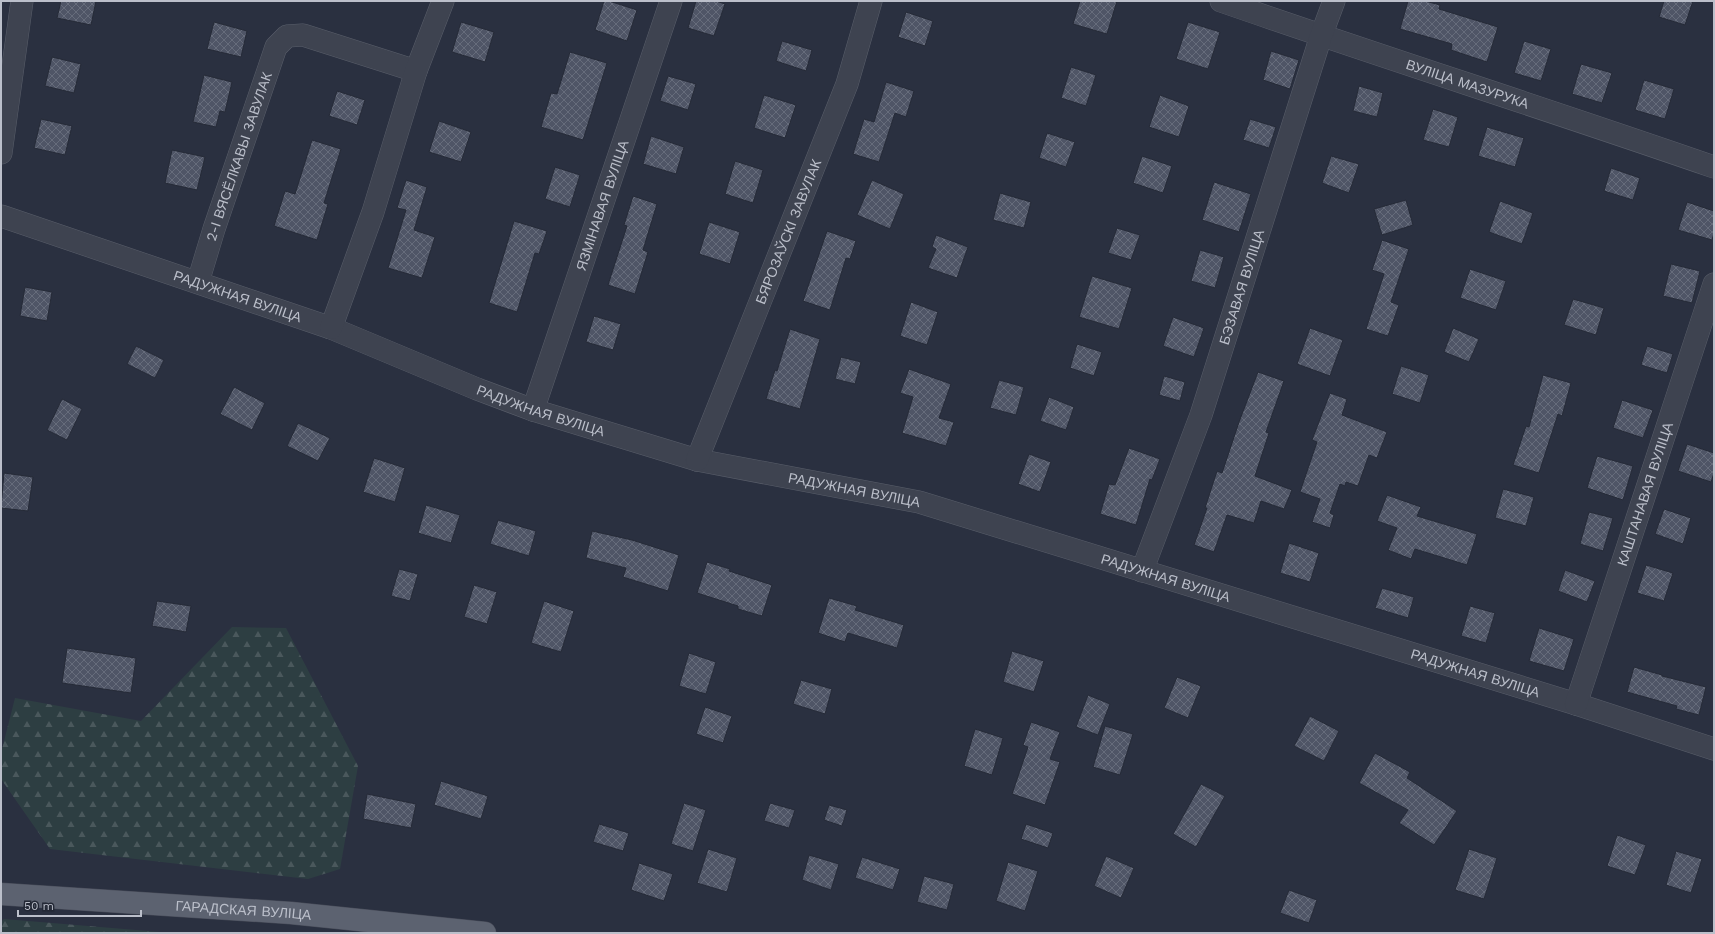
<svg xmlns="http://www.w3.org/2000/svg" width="1715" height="934" viewBox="0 0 1715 934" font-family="'Work Sans',sans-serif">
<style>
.forest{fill:url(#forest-firs)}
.building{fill:url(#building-cross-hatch);stroke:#252a37}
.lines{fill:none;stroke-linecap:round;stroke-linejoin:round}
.minor-casing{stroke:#595e6a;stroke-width:23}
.major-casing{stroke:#484c59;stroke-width:23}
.minor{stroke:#3e4350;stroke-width:22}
.major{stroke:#5c6270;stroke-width:22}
.labels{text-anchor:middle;stroke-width:3.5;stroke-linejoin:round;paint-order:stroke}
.street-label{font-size:14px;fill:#bbbfca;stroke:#232835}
</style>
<defs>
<pattern id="forest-firs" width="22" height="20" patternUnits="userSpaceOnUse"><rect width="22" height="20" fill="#2d3e42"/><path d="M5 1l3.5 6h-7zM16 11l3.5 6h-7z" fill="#4a585c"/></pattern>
<pattern id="building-cross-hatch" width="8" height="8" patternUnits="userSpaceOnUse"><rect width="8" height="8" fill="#4f5566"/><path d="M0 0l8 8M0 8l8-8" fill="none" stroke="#666c7b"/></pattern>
</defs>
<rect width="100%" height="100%" fill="#2a3040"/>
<g class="forest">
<path d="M232,627L286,628L358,766L340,869L308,879L50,849L1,779V753L15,698L141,721Z"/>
<path d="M4,919L172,933H1V922Z"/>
</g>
<g class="building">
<path d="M61,1H96L91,25L57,18Z"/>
<path d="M604,1H609L637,10L627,41L595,30Z"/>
<path d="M696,1H716L725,4L714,36L688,28Z"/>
<path d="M1080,1H1117L1107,34L1073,24Z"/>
<path d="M1408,1H1425L1440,5L1439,9L1498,27L1487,62L1451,50L1452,44L1400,29Z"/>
<path d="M1664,1H1693L1685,25L1659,17Z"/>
<path d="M906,12L933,21L925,46L898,37Z"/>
<path d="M214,22L247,31L241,57L207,49Z"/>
<path d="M461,22L494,32L485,62L452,52Z"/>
<path d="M1188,22L1220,32L1208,69L1176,59Z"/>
<path d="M782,41L812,50L806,71L776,61Z"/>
<path d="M1524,41L1551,49L1541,81L1514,73Z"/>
<path d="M1271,51L1299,60L1290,89L1263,80Z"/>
<path d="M570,52L607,63L583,140L541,127L551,93L557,94Z"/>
<path d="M52,57L81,64L74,93L45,86Z"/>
<path d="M1581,64L1612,73L1602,103L1572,94Z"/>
<path d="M1071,67L1096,75L1086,106L1061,98Z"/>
<path d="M204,75L232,82L225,112L220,111L216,127L193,122Z"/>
<path d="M668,76L696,84L688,110L660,101Z"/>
<path d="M1644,80L1674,89L1665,119L1635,110Z"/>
<path d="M886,82L914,91L906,117L895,113L879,162L853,154L864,119L874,122Z"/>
<path d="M1359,86L1383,93L1377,117L1353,111Z"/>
<path d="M337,91L365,100L357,125L329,116Z"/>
<path d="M764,95L796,105L785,138L754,128Z"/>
<path d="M1160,95L1189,106L1179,137L1149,127Z"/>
<path d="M1433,109L1458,117L1449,147L1423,140Z"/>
<path d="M41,119L72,126L65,155L34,148Z"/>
<path d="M1250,119L1276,127L1269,148L1243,140Z"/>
<path d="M439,121L471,132L461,162L429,152Z"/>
<path d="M1487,127L1524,138L1515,167L1478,156Z"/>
<path d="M1047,133L1075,142L1066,167L1039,158Z"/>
<path d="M651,136L684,147L676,174L643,164Z"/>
<path d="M312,140L341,149L324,203L328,204L317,240L274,226L285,191L295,194Z"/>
<path d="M172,150L205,157L197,190L165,183Z"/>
<path d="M1142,156L1172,166L1163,193L1133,183Z"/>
<path d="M1331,156L1359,164L1349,193L1322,183Z"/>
<path d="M735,161L763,170L753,203L725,194Z"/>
<path d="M555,167L580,175L570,207L545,199Z"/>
<path d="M1611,168L1640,178L1633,200L1604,191Z"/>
<path d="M406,180L427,187L414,230L435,237L422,278L388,268L406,210L397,208Z"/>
<path d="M872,180L904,194L890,229L857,215Z"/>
<path d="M1214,182L1251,194L1239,232L1202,220Z"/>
<path d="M1000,193L1031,202L1024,228L993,220Z"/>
<path d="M633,196L657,204L643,250L648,252L635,294L608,285L627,226L624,225Z"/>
<path d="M1406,200L1413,225L1382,235L1374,209Z"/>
<path d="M1500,201L1533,213L1522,244L1489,232Z"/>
<path d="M1687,202L1714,211V233L1712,240L1678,230Z"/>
<path d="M514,221L547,231L539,254L535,253L517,312L489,303Z"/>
<path d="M709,222L740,232L730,264L699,254Z"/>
<path d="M1117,228L1140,235L1131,260L1108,253Z"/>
<path d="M827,231L856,241L850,259L846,258L830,310L803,301Z"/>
<path d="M936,235L968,247L957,278L928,268L936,249L932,247Z"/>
<path d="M1382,240L1409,249L1391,302L1399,305L1388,336L1366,329L1384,274L1372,270Z"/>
<path d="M1200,250L1224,257L1215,288L1191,281Z"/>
<path d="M1671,264L1700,271L1692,303L1663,296Z"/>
<path d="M1470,269L1506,281L1496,310L1460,298Z"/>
<path d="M1092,276L1132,288L1119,329L1079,317Z"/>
<path d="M25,287L52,292L47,321L20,316Z"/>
<path d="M1573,299L1604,308L1596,335L1564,325Z"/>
<path d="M911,302L938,312L927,345L900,336Z"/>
<path d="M594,316L621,324L613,350L586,342Z"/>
<path d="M1173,317L1204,328L1194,357L1163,346Z"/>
<path d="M1310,328L1343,340L1330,376L1297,364Z"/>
<path d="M1453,328L1479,339L1469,362L1444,352Z"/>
<path d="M790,329L820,339L800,409L766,399L775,370L777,371Z"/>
<path d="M1077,344L1102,352L1094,376L1070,368Z"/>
<path d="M136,346L164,360L155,378L127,364Z"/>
<path d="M1647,346L1673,354L1667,373L1641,365Z"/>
<path d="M841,357L861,362L855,384L835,379Z"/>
<path d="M1401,366L1429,375L1420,403L1392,394Z"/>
<path d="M909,369L951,384L939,418L954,422L946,446L902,433L913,397L900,393Z"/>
<path d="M1258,372L1284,381L1266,432L1269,433L1255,476L1292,490L1284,509L1261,501L1254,523L1227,515L1214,552L1194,545L1207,508H1205L1217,471L1222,473L1239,422Z"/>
<path d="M1543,375L1571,383L1562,416L1558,414L1539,473L1513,465L1526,426L1529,427Z"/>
<path d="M1164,376L1185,382L1180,401L1159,395Z"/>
<path d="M999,380L1024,387L1016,415L990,408Z"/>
<path d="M234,387L265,403L252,430L220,414Z"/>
<path d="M1330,393L1347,399L1342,415L1387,432L1377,458L1369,455L1358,486L1346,482L1345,486L1340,484L1330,513L1334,515L1330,528L1312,522L1320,499L1300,492L1317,442L1312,440Z"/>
<path d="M1049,397L1074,407L1066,430L1040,421Z"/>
<path d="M62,399L82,409L67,440L47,430Z"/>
<path d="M1622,400L1653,410L1643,438L1613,428Z"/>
<path d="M298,423L330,438L318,461L287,446Z"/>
<path d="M1687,444L1714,453V473L1711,482L1678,471Z"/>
<path d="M1129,448L1160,459L1152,480L1150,479L1136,525L1100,514L1109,484L1115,485Z"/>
<path d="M1029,454L1051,462L1040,492L1018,484Z"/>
<path d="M1597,456L1633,466L1623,500L1587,488Z"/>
<path d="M374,458L405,468L395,502L363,492Z"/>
<path d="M4,473L33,477L28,511L1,508Z"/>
<path d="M1503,489L1534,497L1526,526L1495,518Z"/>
<path d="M1387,495L1421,507L1417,516L1477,534L1467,565L1415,549L1411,559L1388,550L1397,528L1377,521Z"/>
<path d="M426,505L460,515L451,543L418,533Z"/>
<path d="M1664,509L1691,518L1683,544L1655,534Z"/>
<path d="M1589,512L1613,518L1603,551L1580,544Z"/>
<path d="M498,520L536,531L529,556L490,544Z"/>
<path d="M592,531L632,540L679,555L668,591L623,577L626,568L586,558Z"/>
<path d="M1289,543L1319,553L1310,582L1280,573Z"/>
<path d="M707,562L730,569L729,571L772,585L762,616L738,609V606L697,593Z"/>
<path d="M1646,565L1673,573L1664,601L1637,593Z"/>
<path d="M399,569L418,574L410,601L391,596Z"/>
<path d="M1565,570L1595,581L1587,602L1558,591Z"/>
<path d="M474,585L497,592L487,624L464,617Z"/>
<path d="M1382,588L1414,597L1408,618L1375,608Z"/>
<path d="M829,598L857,606L855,610L904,625L897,648L848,633L845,642L818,633Z"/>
<path d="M157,601L191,606L186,632L152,626Z"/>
<path d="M544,601L574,611L561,652L531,643Z"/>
<path d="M1470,606L1495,613L1486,643L1461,636Z"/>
<path d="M1539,628L1574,639L1564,671L1529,661Z"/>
<path d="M67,648L136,658L131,693L62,683Z"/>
<path d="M1012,651L1044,661L1034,692L1003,682Z"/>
<path d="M689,653L716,662L706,694L679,686Z"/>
<path d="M1634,667L1662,675V676L1706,687L1699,715L1676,709L1677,706L1627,692Z"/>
<path d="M1177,677L1201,686L1188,718L1164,708Z"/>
<path d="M801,680L832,689L825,714L793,704Z"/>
<path d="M1088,695L1110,704L1098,735L1076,727Z"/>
<path d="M705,707L732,716L723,743L696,734Z"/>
<path d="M1310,716L1339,731L1324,761L1294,746Z"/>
<path d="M1031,722L1060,732L1050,759L1060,762L1045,805L1012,794L1028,747L1023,745Z"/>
<path d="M1105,726L1133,734L1120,775L1093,767Z"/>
<path d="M975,729L1003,738L992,775L964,766Z"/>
<path d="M1375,753L1410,772L1407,778L1457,811L1434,845L1399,823L1408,810L1359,783Z"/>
<path d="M441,781L488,796L481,819L434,805Z"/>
<path d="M1201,784L1225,796L1196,847L1173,834Z"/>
<path d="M367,794L416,804L411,828L363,819Z"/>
<path d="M684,803L706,810L693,851L671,844Z"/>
<path d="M770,803L795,810L789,828L764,821Z"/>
<path d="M829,805L847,810L842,826L824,820Z"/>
<path d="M599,824L629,833L623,851L593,842Z"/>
<path d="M1026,824L1053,833L1048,848L1021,839Z"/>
<path d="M1617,835L1646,845L1635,875L1607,866Z"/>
<path d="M708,849L737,858L727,892L697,883Z"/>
<path d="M1469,849L1497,858L1484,899L1455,890Z"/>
<path d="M1676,851L1702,859L1691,893L1666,885Z"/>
<path d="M809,855L839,864L831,890L802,880Z"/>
<path d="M1106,856L1134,868L1121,898L1094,886Z"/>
<path d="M862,857L900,869L893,890L855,878Z"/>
<path d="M1008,862L1038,871L1025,911L996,901Z"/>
<path d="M639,863L673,874L664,901L631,890Z"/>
<path d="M924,876L954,884L947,910L917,902Z"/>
<path d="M1289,890L1317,900L1309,923L1280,913Z"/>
</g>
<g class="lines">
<g class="minor-casing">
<g id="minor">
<path id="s1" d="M1221,1C1385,58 1550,110 1714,167"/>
<path d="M1,153L22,1"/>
<path id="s2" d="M1,216L331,328L477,389L533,410L697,460L919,502L1576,704L1714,749"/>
<path id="s3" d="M198,282L214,229L276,47L287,36L303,35L416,71"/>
<path d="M331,328L373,212L416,71L443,1"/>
<path id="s4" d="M533,410L671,1"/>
<path id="s5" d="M697,460L847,84L871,1"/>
<path id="s6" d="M1142,571L1201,415L1321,36L1334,1"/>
<path id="s7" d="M1576,704L1714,284"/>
</g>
</g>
<g class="major-casing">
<g id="major">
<path id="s8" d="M1,894L291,913L485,933"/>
</g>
</g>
<use href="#minor" class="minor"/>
<use href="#major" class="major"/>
</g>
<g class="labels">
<g class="street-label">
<text dy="5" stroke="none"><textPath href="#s1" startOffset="260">ВУЛІЦА МАЗУРУКА</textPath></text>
<text dy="5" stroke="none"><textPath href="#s3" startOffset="132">2-І ВЯСЁЛКАВЫ ЗАВУЛАК</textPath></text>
<text dy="5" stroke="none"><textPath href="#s4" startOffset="216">ЯЗМІНАВАЯ ВУЛІЦА</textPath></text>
<text dy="5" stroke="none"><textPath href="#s5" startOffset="246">БЯРОЗАЎСКІ ЗАВУЛАК</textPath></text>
<text dy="5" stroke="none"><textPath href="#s6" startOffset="301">БЭЗАВАЯ ВУЛІЦА</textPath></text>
<text dy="5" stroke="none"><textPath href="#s2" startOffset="250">РАДУЖНАЯ ВУЛІЦА</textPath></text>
<text dy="5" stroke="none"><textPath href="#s2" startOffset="574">РАДУЖНАЯ ВУЛІЦА</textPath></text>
<text dy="5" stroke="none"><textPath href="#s2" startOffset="898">РАДУЖНАЯ ВУЛІЦА</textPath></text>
<text dy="5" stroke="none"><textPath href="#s7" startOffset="221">КАШТАНАВАЯ ВУЛІЦА</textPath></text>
<text dy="5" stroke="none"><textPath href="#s2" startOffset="1222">РАДУЖНАЯ ВУЛІЦА</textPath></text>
<text dy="5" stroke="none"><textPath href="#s2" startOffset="1546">РАДУЖНАЯ ВУЛІЦА</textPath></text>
<text dy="5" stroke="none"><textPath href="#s8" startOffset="243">ГАРАДСКАЯ ВУЛІЦА</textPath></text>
</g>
</g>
<rect width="1715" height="934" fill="none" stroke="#bbbfca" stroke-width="4"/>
<path d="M18 910v6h123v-6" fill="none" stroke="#bbbfca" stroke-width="2"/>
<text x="24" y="910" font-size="12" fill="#bbbfca" stroke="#232835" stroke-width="3" paint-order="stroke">50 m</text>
</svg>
